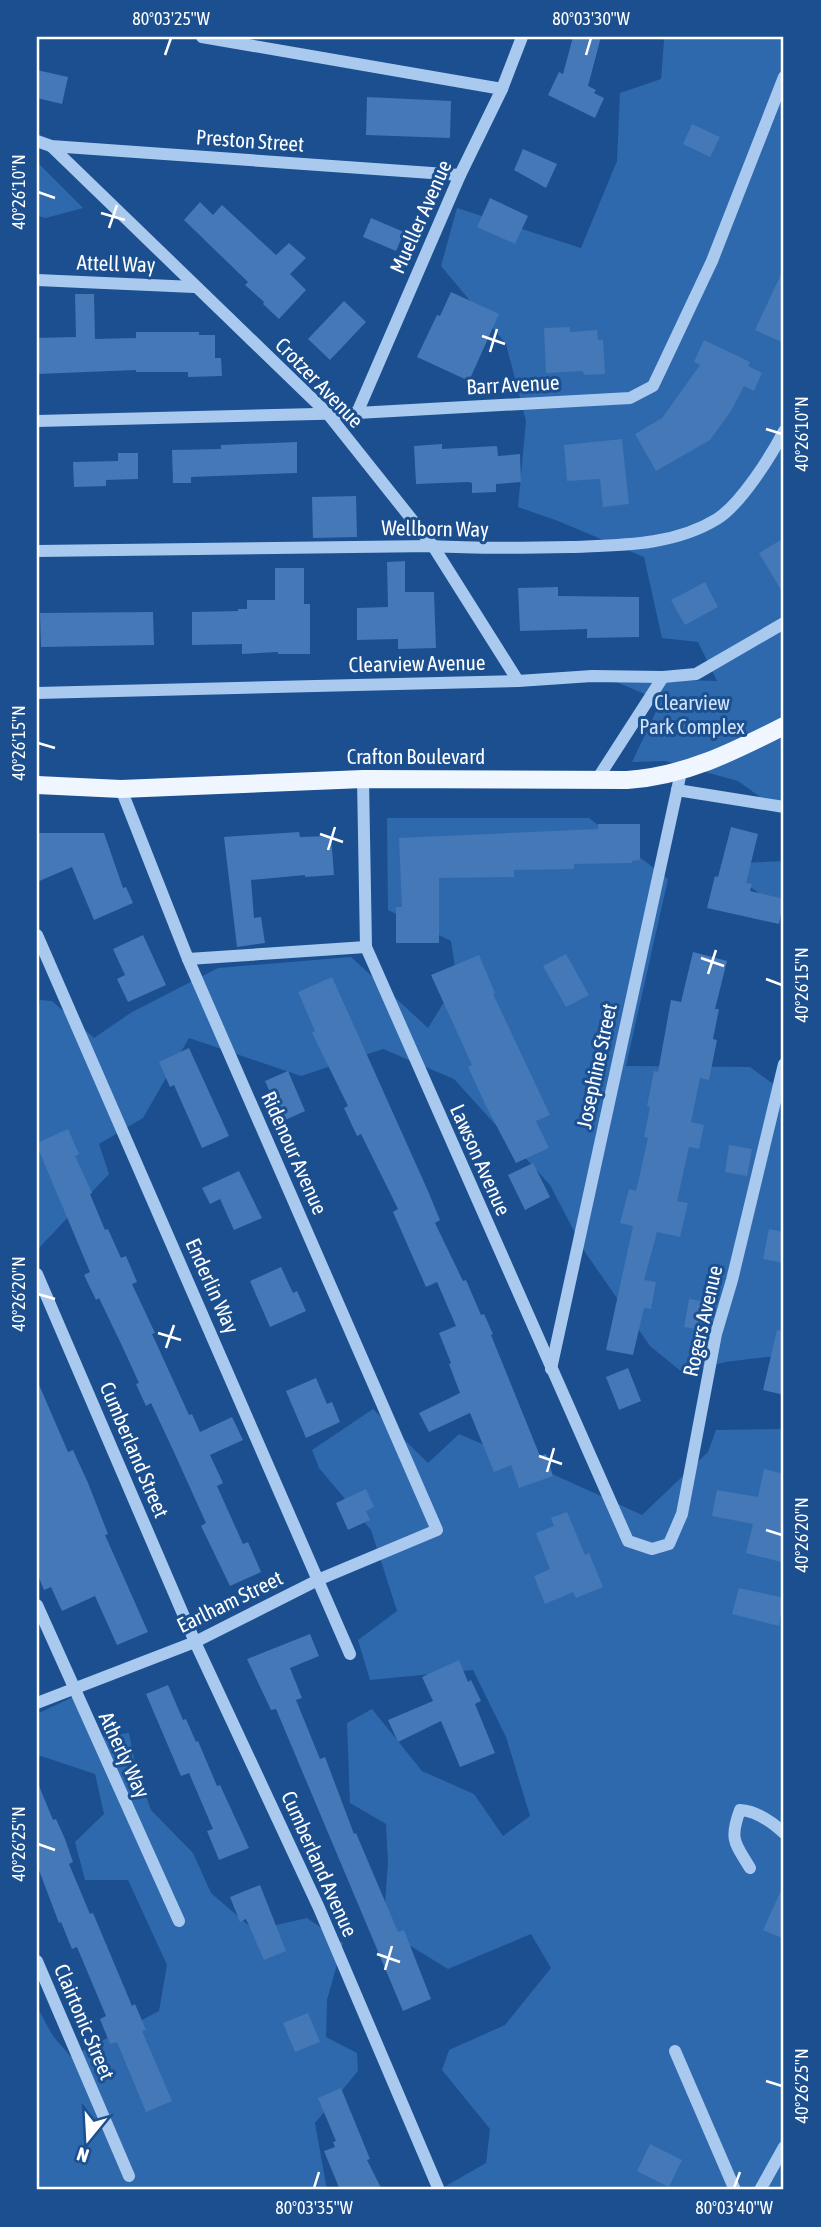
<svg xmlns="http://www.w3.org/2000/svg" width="821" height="2227" viewBox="0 0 821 2227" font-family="'Asap Condensed',sans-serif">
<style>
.green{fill:#2e69ad}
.building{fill:#4478b7}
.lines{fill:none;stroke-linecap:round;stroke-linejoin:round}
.minor{stroke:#a9c9ee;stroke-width:12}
.major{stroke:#f0f6ff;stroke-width:18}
.ticks{fill:none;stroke:#fff;stroke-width:2.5}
.labels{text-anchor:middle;stroke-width:6;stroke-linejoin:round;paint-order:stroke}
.street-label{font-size:21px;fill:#fff;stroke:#1b4f8f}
.park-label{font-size:21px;fill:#cfe3fa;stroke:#1b4f8f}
.neatline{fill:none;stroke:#fff;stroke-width:2.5}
.ticks-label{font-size:18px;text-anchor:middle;fill:#fff}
</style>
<rect width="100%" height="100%" fill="#1b4f8f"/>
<g class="green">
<path d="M662,37H784V814L738,781L665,761L632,762L661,701L607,678L717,681L698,642L662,638L644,557L558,521L518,507L526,421L506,344L441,266L457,208L581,248L617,161L620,93L661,79L664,41Z"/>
<path d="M37,162L83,208L46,218L37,216Z"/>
<path d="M387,818H589L668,879L626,1066L750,1067L784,1092V1355L725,1362L683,1373L650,1346L585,1252L550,1185L454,1079L383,1049L301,1076L189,1038L143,1118L99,1144L109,1174L37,1250V1012L40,1000L52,1001L94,1038L132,1012L218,968L351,957L428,1028L457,981L451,941L388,910Z"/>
<path d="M784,861V912L720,864Z"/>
<path d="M373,1409L428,1463L459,1434L568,1481L642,1515L708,1452L716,1430L784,1429V2190H439L486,2163L490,2129L442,2070L449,2050L505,2025L551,1968L531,1934L448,1969L383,1929L388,1863L386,1824L350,1803L347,1723L372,1709L422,1771L474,1794L503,1836L530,1816L506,1737L473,1670L370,1680L358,1640L397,1611L371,1530L319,1468L312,1450Z"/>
<path d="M75,1696L94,1738L129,1733L136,1768L151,1810L193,1853L211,1893L254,1930L307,1918L343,1943L327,2000L326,2037L357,2053L358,2071L315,2123L327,2190H37V2007L53,2036L71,2057L159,2011L167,1965L128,1880H85L75,1842L104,1814L95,1774L41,1756L37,1758V1714Z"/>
</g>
<g class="building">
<path d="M573,37H601L588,86L596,90L594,93L604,98L595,118L548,95L559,72L563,74Z"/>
<path d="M37,70L68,77L62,104L37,98Z"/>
<path d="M367,97L451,101L450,138L366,135Z"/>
<path d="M692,124L720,137L710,157L683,144Z"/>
<path d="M523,149L557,164L546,188L514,170Z"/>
<path d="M490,198L528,216L515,244L477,227Z"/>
<path d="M200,202L213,215L222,205L276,255L289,243L306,258L290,274L306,290L279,319L263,304L264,302L245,285L248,282L184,220Z"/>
<path d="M371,218L404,232L396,251L363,237Z"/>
<path d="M784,268V343L755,330Z"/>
<path d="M451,292L499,314L469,381L417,357L437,315L440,316Z"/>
<path d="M75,294H94L95,339L136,338V332H199V335H215V358H221L222,376L188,377V372H136V370L37,374V338L76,337Z"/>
<path d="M344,301L366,322L330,360L308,339Z"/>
<path d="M570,327V332L597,330L598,340H603L605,374L584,375L583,371L546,373L544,328Z"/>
<path d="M704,340L750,362L748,366L762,373L754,391L744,386L731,411L710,440L656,471L635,434L662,418L700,365L694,362Z"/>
<path d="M622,439L629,504L603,507L600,479L567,481L564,445Z"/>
<path d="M297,442V473L191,477V483H173L172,450L221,449V445Z"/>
<path d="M442,444V449L497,446L498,456L520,454L521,482L496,484V492L472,493V483L469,482L416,484L414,446Z"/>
<path d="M118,453H138V479L106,480V486L74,487L73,462L118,461Z"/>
<path d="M356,496L357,537L313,538L312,497Z"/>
<path d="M784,538V595L759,553Z"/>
<path d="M405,561V592H434L436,648L398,649V639L357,640V608L388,607L387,562Z"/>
<path d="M275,568H304V604H310V654H278V652L242,654V644L192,645V612L238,611V609H247V600H275Z"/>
<path d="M705,582L718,607L685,625L671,600Z"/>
<path d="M558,587V596L639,597V637L587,638V629L520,631L518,588Z"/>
<path d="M153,612L154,645L41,647L40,613Z"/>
<path d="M598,824H640V860L632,861V863L574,864V869L514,870V877L439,878V943H396V907H402L399,838L598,829Z"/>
<path d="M731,827L758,834L746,883L752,884L750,891L784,899L779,924L707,908L715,876L718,877Z"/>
<path d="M299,832L300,837L331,836L334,875L305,877V875L251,880L254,918L261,917L265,943L237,947L224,837Z"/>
<path d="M37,833H104L123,888L126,887L133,903L94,920L72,867L37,882Z"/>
<path d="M143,935L166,985L128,1002L117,979L125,975L113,949Z"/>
<path d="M693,952L727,961L715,1009H719L713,1039L717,1040L709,1080L700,1078L691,1122L704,1125L699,1149L689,1147L677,1201L688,1203L680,1237L657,1232L644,1280L656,1282L651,1309L644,1308L633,1355L606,1350L633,1226L620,1223L629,1189L636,1191L648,1138L644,1137L650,1107L647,1106L654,1071L658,1072L671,1000L681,1002Z"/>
<path d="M566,954L589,995L566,1007L543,966Z"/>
<path d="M479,955L495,993L493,994L550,1115L536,1121L549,1148L516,1163L486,1106L468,1067L472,1065L431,975Z"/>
<path d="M332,977L428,1191L440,1220L435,1223L463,1281L466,1280L481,1315L484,1314L493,1334L491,1335L540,1456L546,1454L553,1476L519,1488L511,1465L494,1472L470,1413L429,1432L419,1413L460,1393L449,1364L451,1363L439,1333L456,1326L437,1282L426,1287L393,1212L398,1209L361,1134L357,1136L344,1108L348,1106L312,1033L315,1031L298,992Z"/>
<path d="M189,1048L229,1136L202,1148L174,1085L170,1087L159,1062Z"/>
<path d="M288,1071L305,1111L283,1121L265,1081Z"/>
<path d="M68,1129L79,1154L75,1156L92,1193L90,1194L105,1230L108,1229L121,1258L126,1256L137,1282L132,1284L155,1333L152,1334L189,1415L192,1414L200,1432L232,1417L243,1440L210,1455L223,1483L217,1486L243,1544L248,1542L261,1572L230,1586L201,1526L206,1523L173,1450L151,1403L146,1406L136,1384L139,1383L123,1348L99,1298L96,1300L84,1275L90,1272L37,1146V1143Z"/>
<path d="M729,1145L752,1149L747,1176L725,1172Z"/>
<path d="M533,1163L550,1197L525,1210L508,1175Z"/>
<path d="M239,1171L262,1218L234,1230L220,1199L210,1204L202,1188Z"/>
<path d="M769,1229L784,1232V1263L763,1259Z"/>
<path d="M281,1267L293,1293L297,1291L306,1311L270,1327L250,1281Z"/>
<path d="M689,1299L711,1303L707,1331L684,1327Z"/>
<path d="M777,1330L784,1331V1395L763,1390Z"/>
<path d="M628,1368L641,1401L619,1410L606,1377Z"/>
<path d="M316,1378L327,1404L332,1402L340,1422L306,1438L286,1391Z"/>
<path d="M37,1380L68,1452L73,1450L88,1483L108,1534L105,1535L148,1632L117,1645L95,1596L62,1611L51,1587L44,1590L37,1573Z"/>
<path d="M764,1469L784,1474V1548L781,1562L746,1553L753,1524L712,1516L717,1490L758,1497Z"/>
<path d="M366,1489L374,1507L366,1511L370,1520L348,1530L336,1503Z"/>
<path d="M567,1512L585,1555L589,1553L603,1587L576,1598L573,1592L545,1604L534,1576L550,1569L536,1533L554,1526L551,1518Z"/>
<path d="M739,1588L784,1598L779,1626L732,1614Z"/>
<path d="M310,1634L319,1656L290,1668L302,1698L296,1700L320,1759L325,1757L354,1834L356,1833L398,1932L404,1930L431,1999L403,2011L276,1709L271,1710L247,1659Z"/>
<path d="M459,1660L468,1682L471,1680L481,1701L475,1704L495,1753L460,1767L441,1721L398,1742L388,1720L433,1701L422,1677Z"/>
<path d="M168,1685L183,1720L186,1719L196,1742L198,1741L217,1786L220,1785L249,1848L219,1860L207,1831L213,1829L189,1773L181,1776L146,1694Z"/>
<path d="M37,1781L53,1820L56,1819L65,1839L73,1862L69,1864L90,1914L93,1913L132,2006L135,2004L146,2030L142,2031L172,2101L146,2112L117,2042L110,2044L100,2019L106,2016L77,1947L72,1949L61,1922L59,1923L37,1865Z"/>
<path d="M784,1884V1939L763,1930Z"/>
<path d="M260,1885L286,1951L264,1960L246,1919L240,1922L230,1897Z"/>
<path d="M308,2013L320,2042L295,2052L283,2023Z"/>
<path d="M341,2088L370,2159L367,2160L382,2190H340L324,2151L335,2147L333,2142L336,2141L318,2098Z"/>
<path d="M650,2144L682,2160L669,2187L637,2171Z"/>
</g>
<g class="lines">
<g class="minor">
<path d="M202,37L502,89"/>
<path d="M37,141L51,146L460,175"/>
<path d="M51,146L328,414L433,546L518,681"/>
<path d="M37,280L194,287"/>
<path d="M357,413L460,175L502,89L522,37"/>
<path d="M37,421L357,413L630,398L653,386L663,365L712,261L784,77"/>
<path d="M37,551L433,546C479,549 525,548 572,547C621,545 673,546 717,519C741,504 771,456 784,431"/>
<path d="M37,693L518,681L592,676L663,677L696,674L784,623"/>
<path d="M363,779L366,947L628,1541L652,1549L669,1544L682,1514L716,1334L732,1280L784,1064"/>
<path d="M596,781L663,677"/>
<path d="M677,790L784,807"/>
<path d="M37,935L350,1654"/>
<path d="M188,959L366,947"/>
<path d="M37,1274L195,1642L319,1908L439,2190"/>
<path d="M551,1369L681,772"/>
<path d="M37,1605L179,1921"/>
<path d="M37,1703L195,1642L320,1579L437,1530L188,959L121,789"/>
<path d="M750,1868C735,1843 729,1840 740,1810C757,1811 772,1822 784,1833"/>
<path d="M37,1961L129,2176"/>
<path d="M675,2051L735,2190"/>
<path d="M760,2190L784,2147"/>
</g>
<path class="major" d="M37,785L121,789L363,779L627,780C685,776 733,752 784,726"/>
</g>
<path class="ticks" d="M165,55L171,38M586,55L591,38M38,192L55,198M101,213L125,220M109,228L117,205M482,336L505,344M490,352L497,329M766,429L782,434M38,743L55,748M320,834L343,842M328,850L335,827M701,958L724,966M708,974L716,950M766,979L782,985M38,1294L55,1299M158,1333L181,1340M166,1348L174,1325M539,1456L562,1464M547,1472L554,1448M766,1530L782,1535M38,1844L55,1850M377,1954L400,1962M385,1970L392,1946M766,2081L782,2086M314,2188L319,2172M734,2188L740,2172"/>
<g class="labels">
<g class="street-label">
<text transform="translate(250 141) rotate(4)" y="7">Preston Street</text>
<text transform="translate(421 217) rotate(-66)" y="7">Mueller Avenue</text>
<text transform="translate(116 264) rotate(2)" y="7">Attell Way</text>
<text transform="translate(319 383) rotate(46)" y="7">Crotzer Avenue</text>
<text transform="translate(513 385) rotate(-3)" y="7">Barr Avenue</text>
<text transform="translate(435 529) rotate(1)" y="7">Wellborn Way</text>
<text transform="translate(417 664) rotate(-1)" y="7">Clearview Avenue</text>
<text x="416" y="764">Crafton Boulevard</text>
<text transform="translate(597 1066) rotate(-78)" y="7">Josephine Street</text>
<text transform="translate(294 1153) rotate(66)" y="7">Ridenour Avenue</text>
<text transform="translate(480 1160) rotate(66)" y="7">Lawson Avenue</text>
<text transform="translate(212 1286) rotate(66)" y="7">Enderlin Way</text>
<text transform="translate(703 1321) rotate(-77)" y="7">Rogers Avenue</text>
<text transform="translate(134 1450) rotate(67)" y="7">Cumberland Street</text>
<text transform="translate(230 1602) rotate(-26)" y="7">Earlham Street</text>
<text transform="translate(124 1755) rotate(65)" y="7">Atherly Way</text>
<text transform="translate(319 1864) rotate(66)" y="7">Cumberland Avenue</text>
<text transform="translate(84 2022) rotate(67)" y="7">Clairtonic Street</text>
</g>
<g class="park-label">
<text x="692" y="710">Clearview<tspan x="692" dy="24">Park Complex</tspan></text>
</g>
</g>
<rect width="821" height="2227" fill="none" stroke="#1b4f8f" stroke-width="77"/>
<g transform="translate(88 2139) rotate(198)" stroke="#1b4f8f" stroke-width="5" paint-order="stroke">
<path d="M0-5L12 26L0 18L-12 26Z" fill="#ffffff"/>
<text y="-10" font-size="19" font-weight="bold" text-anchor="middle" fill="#ffffff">N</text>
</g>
<rect x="38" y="38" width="744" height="2150" class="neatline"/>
<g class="ticks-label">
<text x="171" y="25">80°03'25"W</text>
<text x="591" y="25">80°03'30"W</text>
<text transform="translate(19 192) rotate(-90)" y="6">40°26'10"N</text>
<text transform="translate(802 434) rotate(-90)" y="6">40°26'10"N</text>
<text transform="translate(19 743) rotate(-90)" y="6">40°26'15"N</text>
<text transform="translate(802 985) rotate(-90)" y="6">40°26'15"N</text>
<text transform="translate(19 1294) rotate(-90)" y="6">40°26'20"N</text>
<text transform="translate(802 1535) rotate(-90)" y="6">40°26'20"N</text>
<text transform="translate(19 1844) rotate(-90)" y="6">40°26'25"N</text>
<text transform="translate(802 2086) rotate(-90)" y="6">40°26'25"N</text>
<text x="314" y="2214">80°03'35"W</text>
<text x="734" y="2214">80°03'40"W</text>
</g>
</svg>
